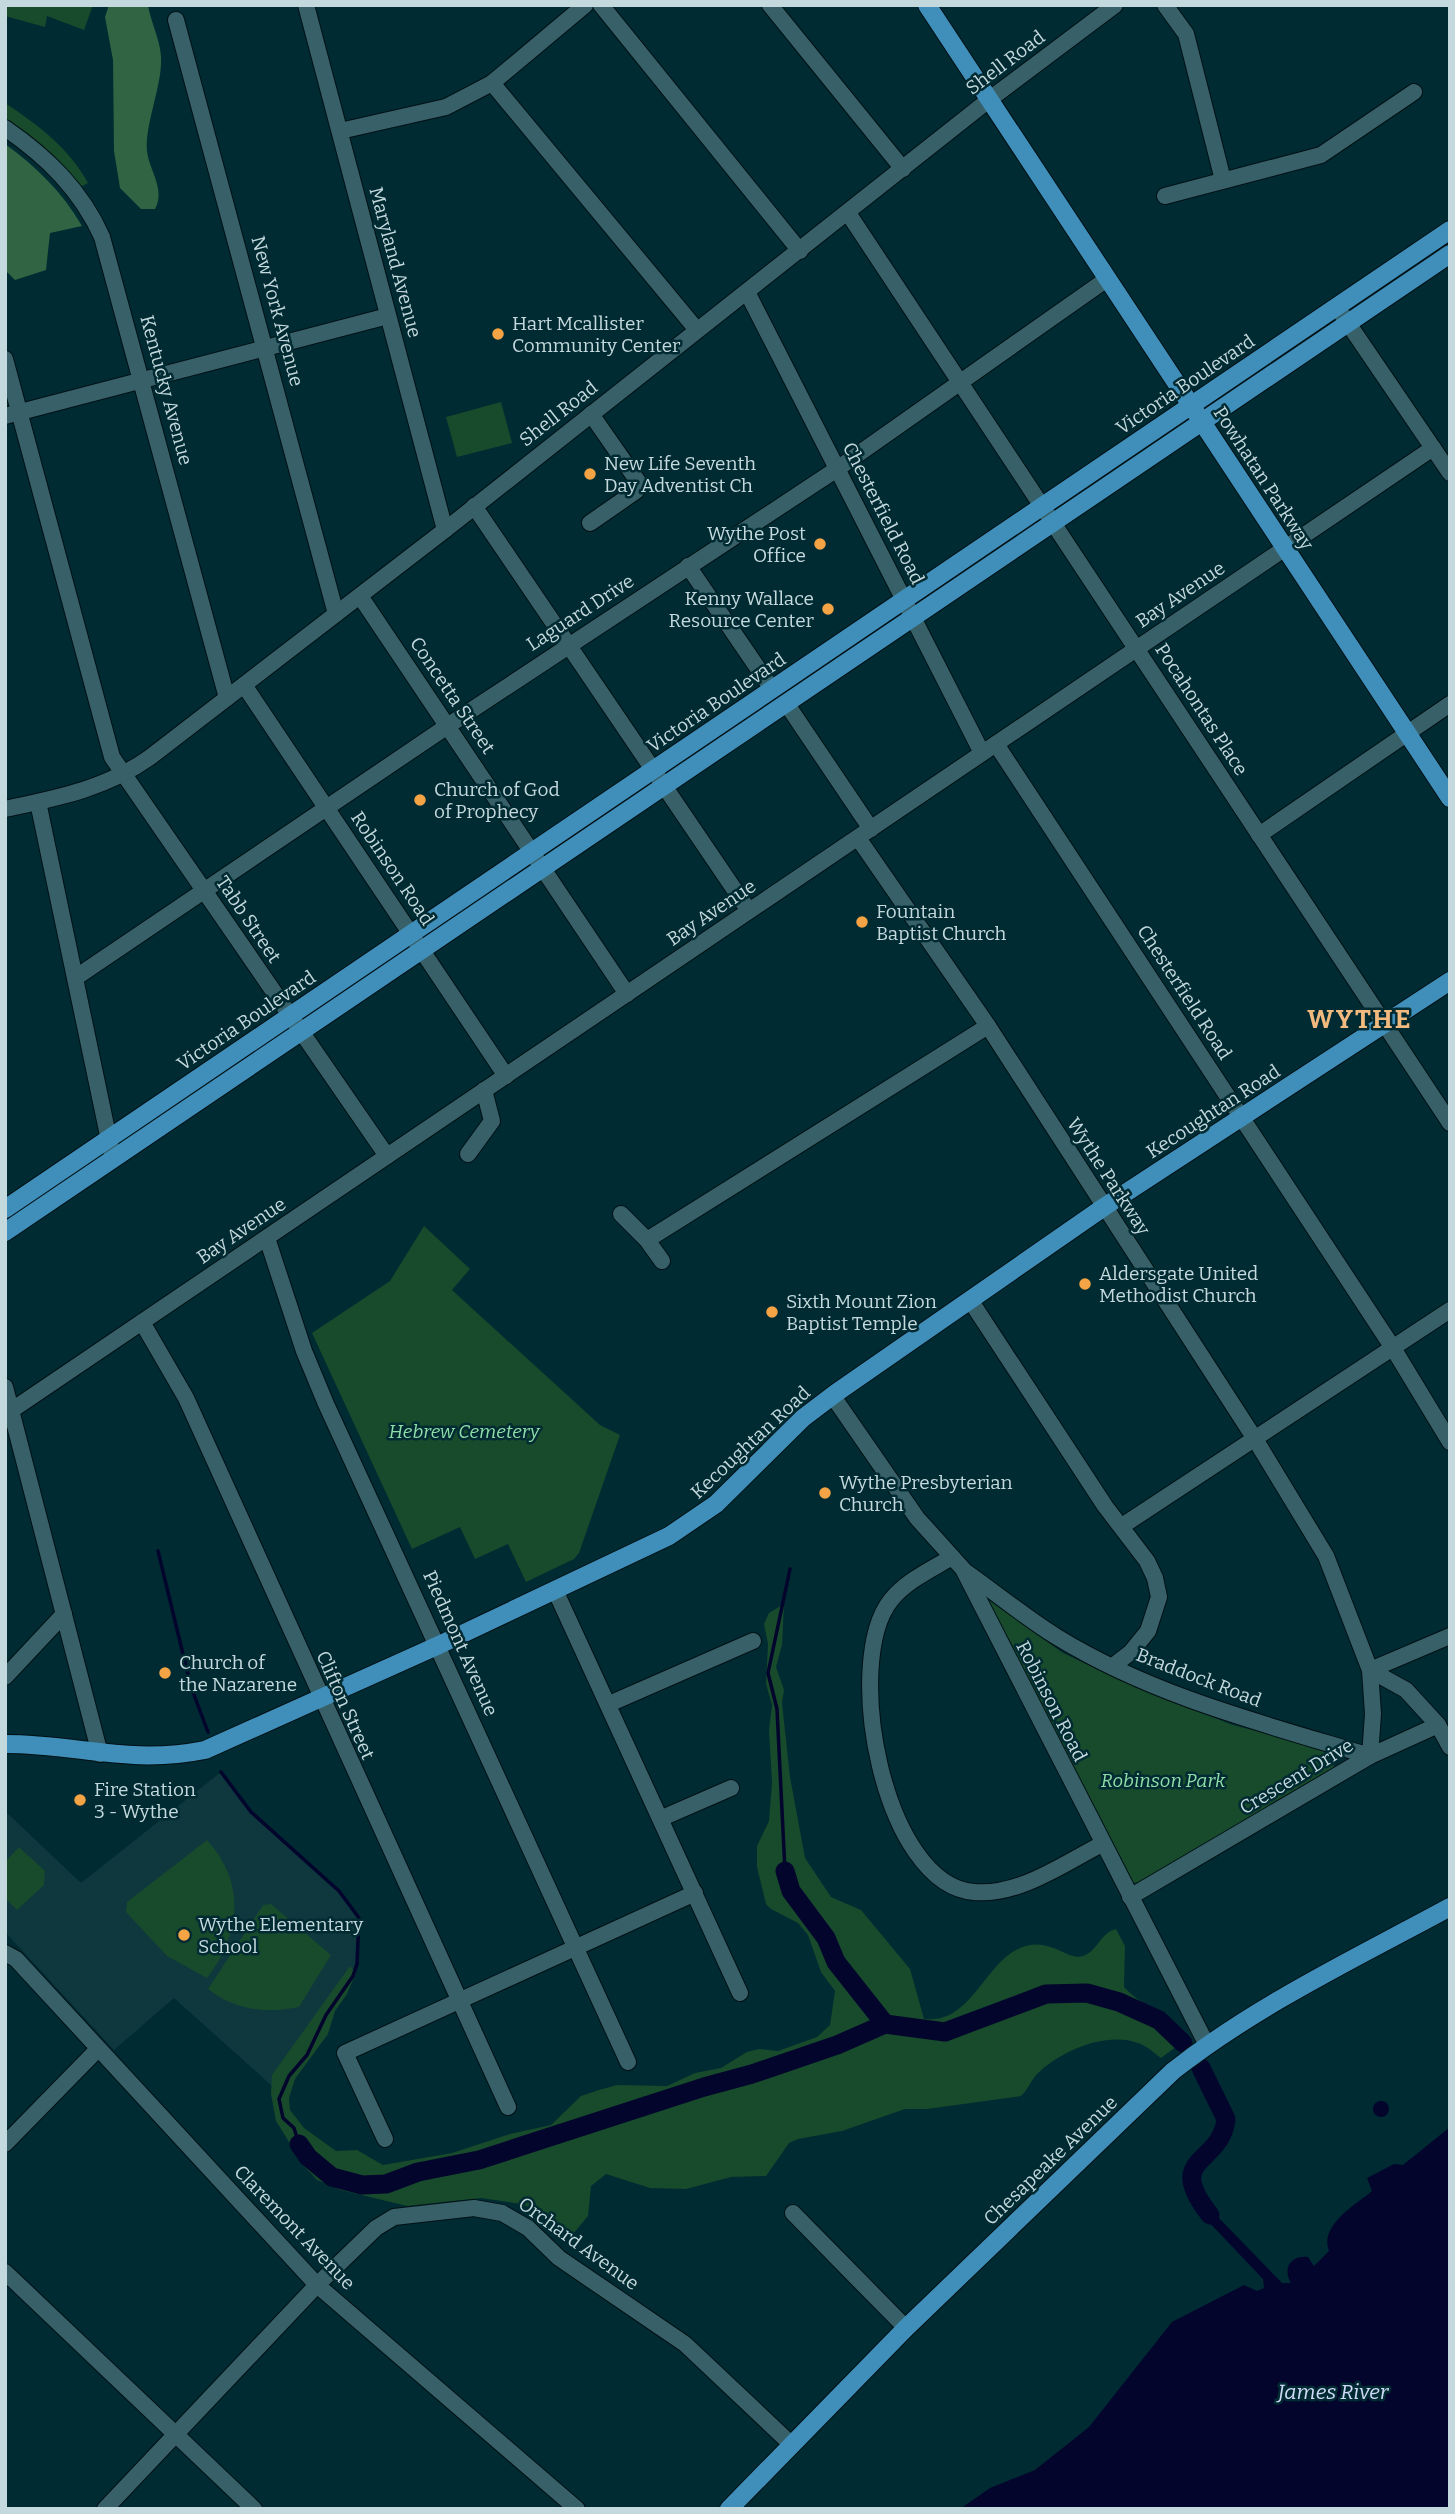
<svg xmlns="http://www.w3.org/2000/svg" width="1455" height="2514" viewBox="0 0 1455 2514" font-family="Bitter,serif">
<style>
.built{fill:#0f373e}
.green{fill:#184a2c}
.forest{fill:#306442}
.water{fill:#03052c}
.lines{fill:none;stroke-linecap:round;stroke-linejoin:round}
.stream{stroke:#03052c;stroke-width:3.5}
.river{stroke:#03052c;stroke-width:19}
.minor-casing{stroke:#001115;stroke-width:18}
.major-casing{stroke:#001115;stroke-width:20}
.minor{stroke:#386068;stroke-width:16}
.major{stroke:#408fba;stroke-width:18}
.poi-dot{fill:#f4a444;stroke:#002b32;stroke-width:2.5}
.labels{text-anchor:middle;stroke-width:5;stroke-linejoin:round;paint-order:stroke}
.street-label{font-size:19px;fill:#c4d9dd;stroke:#002b32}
.poi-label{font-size:19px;fill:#c4d9dd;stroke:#002b32;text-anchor:start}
.park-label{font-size:19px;font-style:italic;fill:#8fdea8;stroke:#002b32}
.water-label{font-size:21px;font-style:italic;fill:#d0dcfa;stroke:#002b32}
.district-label{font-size:26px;font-weight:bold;letter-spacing:2px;fill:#f2ba7f;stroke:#002b32}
</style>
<rect width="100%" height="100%" fill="#002b32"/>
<path class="built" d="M221,1772L251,1812L339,1891L359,1918L357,1964L353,1976L281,2094L174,1998L114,2050L5,1932V1811L81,1883Z"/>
<g class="green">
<path d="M5,5H93L84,30L47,16L45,27L5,16Z"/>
<path d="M5,103C37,124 69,148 88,183L80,187L5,121Z"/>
<path d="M501,402L512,443L457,457L446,417Z"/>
<path d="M424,1226L470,1269L452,1290L600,1425L620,1435L579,1553L574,1559L526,1582L508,1544L475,1559L460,1527L412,1549L312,1333L390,1281Z"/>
<path d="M987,1599L1063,1653L1140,1689L1233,1725L1314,1746L1326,1752L1334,1766L1330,1775L1144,1881L1134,1883L1127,1878L984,1601Z"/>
<path d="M784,1604L782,1645L776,1667L784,1690L782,1703L790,1777L805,1858L831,1897L861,1910L910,1969L924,2019C967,2024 981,1974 1011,1953C1046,1930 1065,1962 1083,1956C1098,1951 1100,1933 1116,1929L1125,1946L1124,1987C1144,2009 1167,2010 1189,2037L1161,2058C1154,2053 1147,2046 1138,2043C1106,2031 1060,2051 1037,2074C1031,2080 1028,2090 1021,2096L927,2109H905L842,2131L798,2139L789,2143L766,2176L731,2177L686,2189L650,2188L606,2174L591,2186L588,2216L573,2234L558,2232L534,2209L521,2204L481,2198L407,2206L341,2190L317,2180L304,2166L276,2121L271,2094L272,2075L350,1966L356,1973L347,1994L335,2011L328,2034L295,2079L289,2098L290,2110L304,2128L336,2151L357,2150L383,2165L452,2153L510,2134L551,2125L581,2096L599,2090L617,2085L667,2086L695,2073L721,2068L747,2052L759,2049L778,2051L817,2037L830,2025L835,1991L821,1972L808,1935L798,1923L771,1909L766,1904L757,1867V1846L769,1821L772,1782L769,1730L772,1705L766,1684L768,1644L764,1624L769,1613Z"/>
<path d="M207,1840C246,1882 241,1935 207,1978L167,1956L126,1912L127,1902Z"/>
<path d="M19,1847L45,1871L44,1885L17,1910L5,1898V1862Z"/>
<path d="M271,1904L331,1955L299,2007C267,2014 234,2010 208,1989L263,1905Z"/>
</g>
<g class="forest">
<path d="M109,5H148C151,24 163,45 161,64C160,91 145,125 147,151C149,170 166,190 155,209H141L120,188L114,151L113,60L105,17Z"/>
<path d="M5,144C36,166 63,193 82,226L50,233L46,270L15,280L5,270Z"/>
</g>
<g class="water">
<circle cx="1381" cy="2109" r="8"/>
<path d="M1450,2127V2509H960L990,2488L1035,2470L1089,2427L1172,2322L1244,2285L1257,2291L1264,2288L1263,2279L1205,2218L1214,2213L1282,2283H1291C1282,2268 1291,2255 1308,2257L1314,2266L1329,2251C1319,2226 1355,2205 1372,2191L1367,2178L1394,2164L1403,2165Z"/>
</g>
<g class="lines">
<g class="stream">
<path d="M158,1551L191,1687L208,1732"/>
<path d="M221,1772L251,1812L339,1891L359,1918L357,1964L353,1976L326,2015L307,2055L289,2076L279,2099L283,2118L294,2128L299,2144"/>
<path d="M785,1871L777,1709L768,1673L790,1569"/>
</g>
<g class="river">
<path d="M785,1871L791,1891L826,1938L836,1962L885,2024"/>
<path d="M1201,2068L1226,2119C1221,2166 1163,2155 1210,2215"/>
<path d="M299,2144L308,2157L332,2177L362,2185L386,2184L418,2172L479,2160L704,2087L752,2074L837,2045L885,2024L945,2032L1046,1994L1087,1993L1119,2002L1159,2020L1183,2043"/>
</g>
<g class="minor-casing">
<g id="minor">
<path d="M306,5L445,530"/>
<path d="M601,5L800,251"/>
<path d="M770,5L903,169"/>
<path d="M1165,5L1186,34L1223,180"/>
<path d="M176,20L336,614"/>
<path d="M492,83L697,330"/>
<path d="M5,128C47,157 81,190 102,237L227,698"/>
<path d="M340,131L446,107L492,83L585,5"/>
<path d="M1165,196L1321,155L1414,92"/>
<path d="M848,213L1450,1123"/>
<path d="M747,292L982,753"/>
<path d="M1337,307L1450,473"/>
<path d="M5,359L112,757L387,1156"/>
<path d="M5,416L388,316"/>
<path d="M474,506L749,911"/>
<path d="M590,523L636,491L639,483L591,414"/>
<path d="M688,566L772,689"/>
<path d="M360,596L627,994"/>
<path d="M244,685L506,1076"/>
<path d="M786,703L871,829"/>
<path d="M996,744L1393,1348L1450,1442"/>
<path d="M38,802L113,1159"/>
<path d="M5,809C56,798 105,789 149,758L445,530L990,99L1115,5"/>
<path d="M1259,835L1450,704"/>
<path d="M858,838L988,1026L1255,1439L1326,1556L1370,1670L1406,1690L1438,1725L1450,1747"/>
<path d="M75,978L449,725L837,469L1107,279"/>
<path d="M468,1154L492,1121L484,1090"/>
<path d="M621,1214L647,1240L662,1261"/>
<path d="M267,1238L304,1351L326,1404L628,2062"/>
<path d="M647,1240L988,1026"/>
<path d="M970,1300L1105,1506L1147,1561L1155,1578L1159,1597L1148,1631L1131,1652L1113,1666"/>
<path d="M142,1322L186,1398L508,2107"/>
<path d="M5,1387L100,1754"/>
<path d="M832,1395L917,1518L963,1569L1207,2045"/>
<path d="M12,1410L1433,448"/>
<path d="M1122,1526L1450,1310"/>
<path d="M952,1557C932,1569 906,1581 891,1600C842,1661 883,1885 974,1892C1019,1896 1063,1864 1102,1844"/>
<path d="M966,1572C996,1593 1026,1618 1057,1637C1153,1696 1264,1724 1370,1756L1438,1725"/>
<path d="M555,1590L740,1993"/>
<path d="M5,1677L64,1614"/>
<path d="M609,1704L753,1641"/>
<path d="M662,1818L731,1788"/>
<path d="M1130,1897L1370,1756L1373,1714L1370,1670L1450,1636"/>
<path d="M5,1953L16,1959L317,2285L577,2509"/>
<path d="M385,2139L345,2053L695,1893"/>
<path d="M5,2144L98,2049"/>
<path d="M793,2213L906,2328"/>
<path d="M5,2272L254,2509"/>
<path d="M105,2509L317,2285L376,2228L394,2217L474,2208L502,2213L528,2228L559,2258L685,2344L792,2445"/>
</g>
</g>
<g class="major-casing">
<g id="major">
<path d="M927,5L1450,798"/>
<path d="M5,1209L1450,230"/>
<path d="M5,1232L1450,254"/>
<path d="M5,1744C78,1744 129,1765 205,1750L439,1645L669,1536L716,1504L803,1418L836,1393L1104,1207L1450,981"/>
<path d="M729,2509L906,2328L1173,2071C1257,2005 1356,1958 1450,1907"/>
</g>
</g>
<use href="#minor" class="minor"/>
<use href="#major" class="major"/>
</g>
<g class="poi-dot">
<circle cx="498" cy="334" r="7"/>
<circle cx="590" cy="474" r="7"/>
<circle cx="820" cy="544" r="7"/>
<circle cx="828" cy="609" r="7"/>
<circle cx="420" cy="800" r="7"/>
<circle cx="862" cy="922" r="7"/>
<circle cx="1085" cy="1284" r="7"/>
<circle cx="772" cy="1312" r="7"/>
<circle cx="825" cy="1493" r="7"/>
<circle cx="165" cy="1673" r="7"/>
<circle cx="80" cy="1800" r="7"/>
<circle cx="184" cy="1935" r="7"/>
</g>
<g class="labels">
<g class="street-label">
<text transform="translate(1005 62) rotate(-37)" y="7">Shell Road</text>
<text transform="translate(396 262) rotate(75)" y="7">Maryland Avenue</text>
<text transform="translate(278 311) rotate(75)" y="7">New York Avenue</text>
<text transform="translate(1185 384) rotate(-34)" y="7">Victoria Boulevard</text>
<text transform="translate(167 390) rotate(75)" y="7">Kentucky Avenue</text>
<text transform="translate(558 413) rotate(-38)" y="7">Shell Road</text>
<text transform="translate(1264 478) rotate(57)" y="7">Powhatan Parkway</text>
<text transform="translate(884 513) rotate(63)" y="7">Chesterfield Road</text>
<text transform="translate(1180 594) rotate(-34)" y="7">Bay Avenue</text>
<text transform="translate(580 612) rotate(-33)" y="7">Laguard Drive</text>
<text transform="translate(453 695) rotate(56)" y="7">Concetta Street</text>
<text transform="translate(716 702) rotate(-34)" y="7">Victoria Boulevard</text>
<text transform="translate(1202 709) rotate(57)" y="7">Pocahontas Place</text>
<text transform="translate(393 868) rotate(56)" y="7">Robinson Road</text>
<text transform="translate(711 912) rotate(-34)" y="7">Bay Avenue</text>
<text transform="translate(249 919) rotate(56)" y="7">Tabb Street</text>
<text transform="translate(1185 992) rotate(57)" y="7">Chesterfield Road</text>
<text transform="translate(246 1020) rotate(-34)" y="7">Victoria Boulevard</text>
<text transform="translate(1213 1111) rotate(-33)" y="7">Kecoughtan Road</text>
<text transform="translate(1109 1176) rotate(57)" y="7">Wythe Parkway</text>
<text transform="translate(241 1230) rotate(-34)" y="7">Bay Avenue</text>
<text transform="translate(750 1442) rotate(-43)" y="7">Kecoughtan Road</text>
<text transform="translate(461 1643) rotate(66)" y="7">Piedmont Avenue</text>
<text transform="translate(1199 1677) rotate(21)" y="7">Braddock Road</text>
<text transform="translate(1052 1701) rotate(63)" y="7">Robinson Road</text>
<text transform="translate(346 1705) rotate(66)" y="7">Clifton Street</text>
<text transform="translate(1296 1776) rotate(-31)" y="7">Crescent Drive</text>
<text transform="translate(1050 2160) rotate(-44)" y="7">Chesapeake Avenue</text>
<text transform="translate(295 2227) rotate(46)" y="7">Claremont Avenue</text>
<text transform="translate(579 2243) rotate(36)" y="7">Orchard Avenue</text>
</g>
<g class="poi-label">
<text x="512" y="330">Hart Mcallister<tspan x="512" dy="22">Community Center</tspan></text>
<text x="604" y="470">New Life Seventh<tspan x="604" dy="22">Day Adventist Ch</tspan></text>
<text x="806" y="540" text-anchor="end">Wythe Post<tspan x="806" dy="22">Office</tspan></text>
<text x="814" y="605" text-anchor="end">Kenny Wallace<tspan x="814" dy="22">Resource Center</tspan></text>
<text x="434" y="796">Church of God<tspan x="434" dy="22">of Prophecy</tspan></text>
<text x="876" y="918">Fountain<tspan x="876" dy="22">Baptist Church</tspan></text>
<text x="1099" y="1280">Aldersgate United<tspan x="1099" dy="22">Methodist Church</tspan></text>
<text x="786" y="1308">Sixth Mount Zion<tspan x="786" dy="22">Baptist Temple</tspan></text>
<text x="839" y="1489">Wythe Presbyterian<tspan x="839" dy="22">Church</tspan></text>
<text x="179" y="1669">Church of<tspan x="179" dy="22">the Nazarene</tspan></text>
<text x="94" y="1796">Fire Station<tspan x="94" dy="22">3 - Wythe</tspan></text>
<text x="198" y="1931">Wythe Elementary<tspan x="198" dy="22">School</tspan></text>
</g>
<g class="park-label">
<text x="464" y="1438">Hebrew Cemetery</text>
<text x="1163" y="1787">Robinson Park</text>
</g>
<g class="water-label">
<text x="1333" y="2399">James River</text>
</g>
<g class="district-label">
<text x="1360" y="1028">WYTHE</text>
</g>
</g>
<rect width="1455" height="2514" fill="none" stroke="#c4d9dd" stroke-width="14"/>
</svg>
